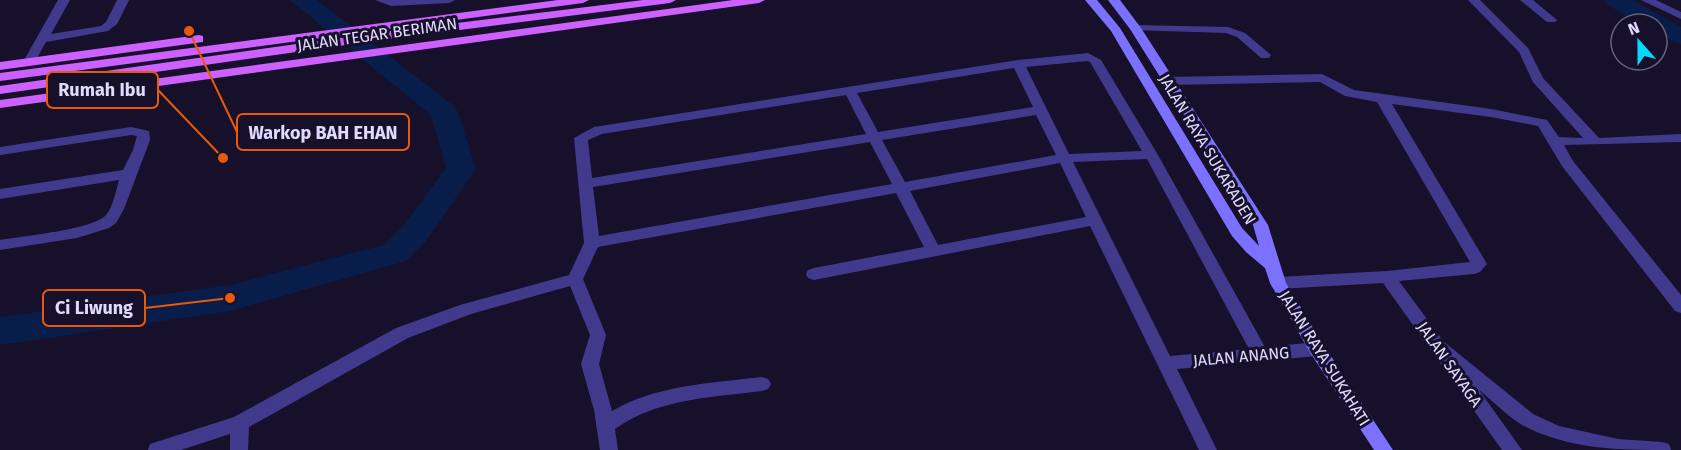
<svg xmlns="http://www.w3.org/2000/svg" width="1681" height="450" viewBox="0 0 1681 450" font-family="'Fira Sans',sans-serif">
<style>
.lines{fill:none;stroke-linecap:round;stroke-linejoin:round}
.river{fill:#091d4b;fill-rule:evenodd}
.minor{fill:#413a8c;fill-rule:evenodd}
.secondary{fill:#7c71ff;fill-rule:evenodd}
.primary{fill:#cd61ff;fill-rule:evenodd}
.labels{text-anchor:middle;stroke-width:6;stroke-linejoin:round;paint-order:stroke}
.street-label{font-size:16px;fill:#e0daff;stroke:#16102b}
.leader{fill:none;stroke:#e8590c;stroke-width:2}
.callout-dot{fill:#e8590c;stroke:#16102b;stroke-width:2}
.callout{fill:#16102b;stroke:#e8590c;stroke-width:2}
.callout-label{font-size:18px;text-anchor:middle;font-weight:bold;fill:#e0daff}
</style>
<rect width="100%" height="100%" fill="#16102b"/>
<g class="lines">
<g class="river">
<path d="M290,0H317L454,106L458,112L476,169L426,241L406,261L230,311L0,345V317L230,285L384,245L404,225L446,168L431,115Z"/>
<path d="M1604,0H1633L1681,27V44L1657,35V24H1639L1608,5Z"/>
</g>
<g class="minor">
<path d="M58,0H70L51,34L101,26L106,22L117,0H129L117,24L108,31L46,42L33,65H25L23,62Z"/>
<path d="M375,0H455L449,3L391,6Z"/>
<path d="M1468,0H1480L1528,48L1543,78L1599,138L1681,134V142L1564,145L1573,161L1681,295V313L1675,311L1562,166L1538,126L1491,117L1392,104L1487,264L1480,272L1474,274L1399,281L1443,341L1533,414L1559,426L1618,439L1662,442L1669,444L1671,450C1618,450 1570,450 1522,425C1507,416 1493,401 1479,390L1522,450H1502L1383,283L1278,289L1272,287L1270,283L1272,279L1278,277L1387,271L1470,262L1377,102L1345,96L1320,82L1169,85L1163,81L1169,77L1322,74L1354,90L1491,109L1547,120L1559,137L1583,138L1533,82L1519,52Z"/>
<path d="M1520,0H1533L1557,20L1555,22H1547Z"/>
<path d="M1641,0H1656L1681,12V19Z"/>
<path d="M1135,25L1228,27L1245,33L1271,55L1269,58H1261L1237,37L1226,33L1131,30V26Z"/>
<path d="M1088,53L1101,60L1158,155L1265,347L1317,342L1323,344L1326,349L1323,354L1317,356L1177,369L1217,450H1199L1090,226L814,280L808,278L806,274L808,270L814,268L924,247L896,193L598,247L583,279L606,335L599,364L612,411C656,385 712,383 762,377L768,379L771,384L768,389L762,391C712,397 657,399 615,429L618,450H600L594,410L581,364L590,335L570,286L471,314L408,338L249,427L248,450H230V434L181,450H148L150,444L234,417L396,328L460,305L569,275L584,243L574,138L594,127L1018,60ZM1087,61L1090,62L1142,151L1069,154L1026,67ZM1014,68L1033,107L878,132L857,93ZM846,95L866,134L592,178L588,140L602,134ZM1036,115L1056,155L905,182L882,140ZM870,142L892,184L599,236L593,187ZM1147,159L1249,349L1170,356L1073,162ZM1060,163L1086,217L938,245L910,191Z"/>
<path d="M131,127L149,131L150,140L124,209L116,223L109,228L77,238L0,250V240C22,236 92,230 106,215C113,207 116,191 119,180L0,199V189L123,170L133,150L137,136L131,135L0,155V147Z"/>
</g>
<path class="secondary" d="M1085,0H1097L1120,28L1242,228L1259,246L1253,225L1130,29L1108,0H1120L1141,28L1268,225L1286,283L1323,344L1393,450H1374L1311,354L1270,283L1265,268L1246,252L1232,236L1111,31Z"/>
<g class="primary">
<path d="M558,0H589L583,3L0,81V73Z"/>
<path d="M643,0H676L670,3L367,42L0,94V86L367,34Z"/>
<path d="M733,0H765L759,3L0,108V100Z"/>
<path d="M199,35L203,36V42L0,70V62Z"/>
</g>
</g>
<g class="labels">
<g class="street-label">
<text transform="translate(377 34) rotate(-8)" y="6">JALAN TEGAR BERIMAN</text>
<text transform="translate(1208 149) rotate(59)" y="6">JALAN RAYA SUKARADEN</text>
<text transform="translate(1241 356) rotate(-5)" y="6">JALAN ANANG</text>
<text transform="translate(1325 358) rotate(58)" y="6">JALAN RAYA SUKAHATI</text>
<text transform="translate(1450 364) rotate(55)" y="6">JALAN SAYAGA</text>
</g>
</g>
<path class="leader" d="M223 158L158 90M189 31L237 132M230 298L145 308"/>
<g class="callout-dot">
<circle cx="223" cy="158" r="6"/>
<circle cx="189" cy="31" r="6"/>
<circle cx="230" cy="298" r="6"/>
</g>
<g class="callout">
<rect x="47" y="72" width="111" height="36" rx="6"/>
<rect x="237" y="114" width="172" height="36" rx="6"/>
<rect x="43" y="290" width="102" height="36" rx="6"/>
</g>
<g class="callout-label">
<text x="102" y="96">Rumah Ibu</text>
<text x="323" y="139">Warkop BAH EHAN</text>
<text x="94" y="314">Ci Liwung</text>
</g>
<g transform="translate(1639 42) rotate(339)"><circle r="28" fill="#16102b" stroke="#676180" stroke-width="1.5"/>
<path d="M0-4.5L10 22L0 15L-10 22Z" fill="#06d8ff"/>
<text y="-9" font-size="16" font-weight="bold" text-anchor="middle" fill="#e0daff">N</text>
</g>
</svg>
